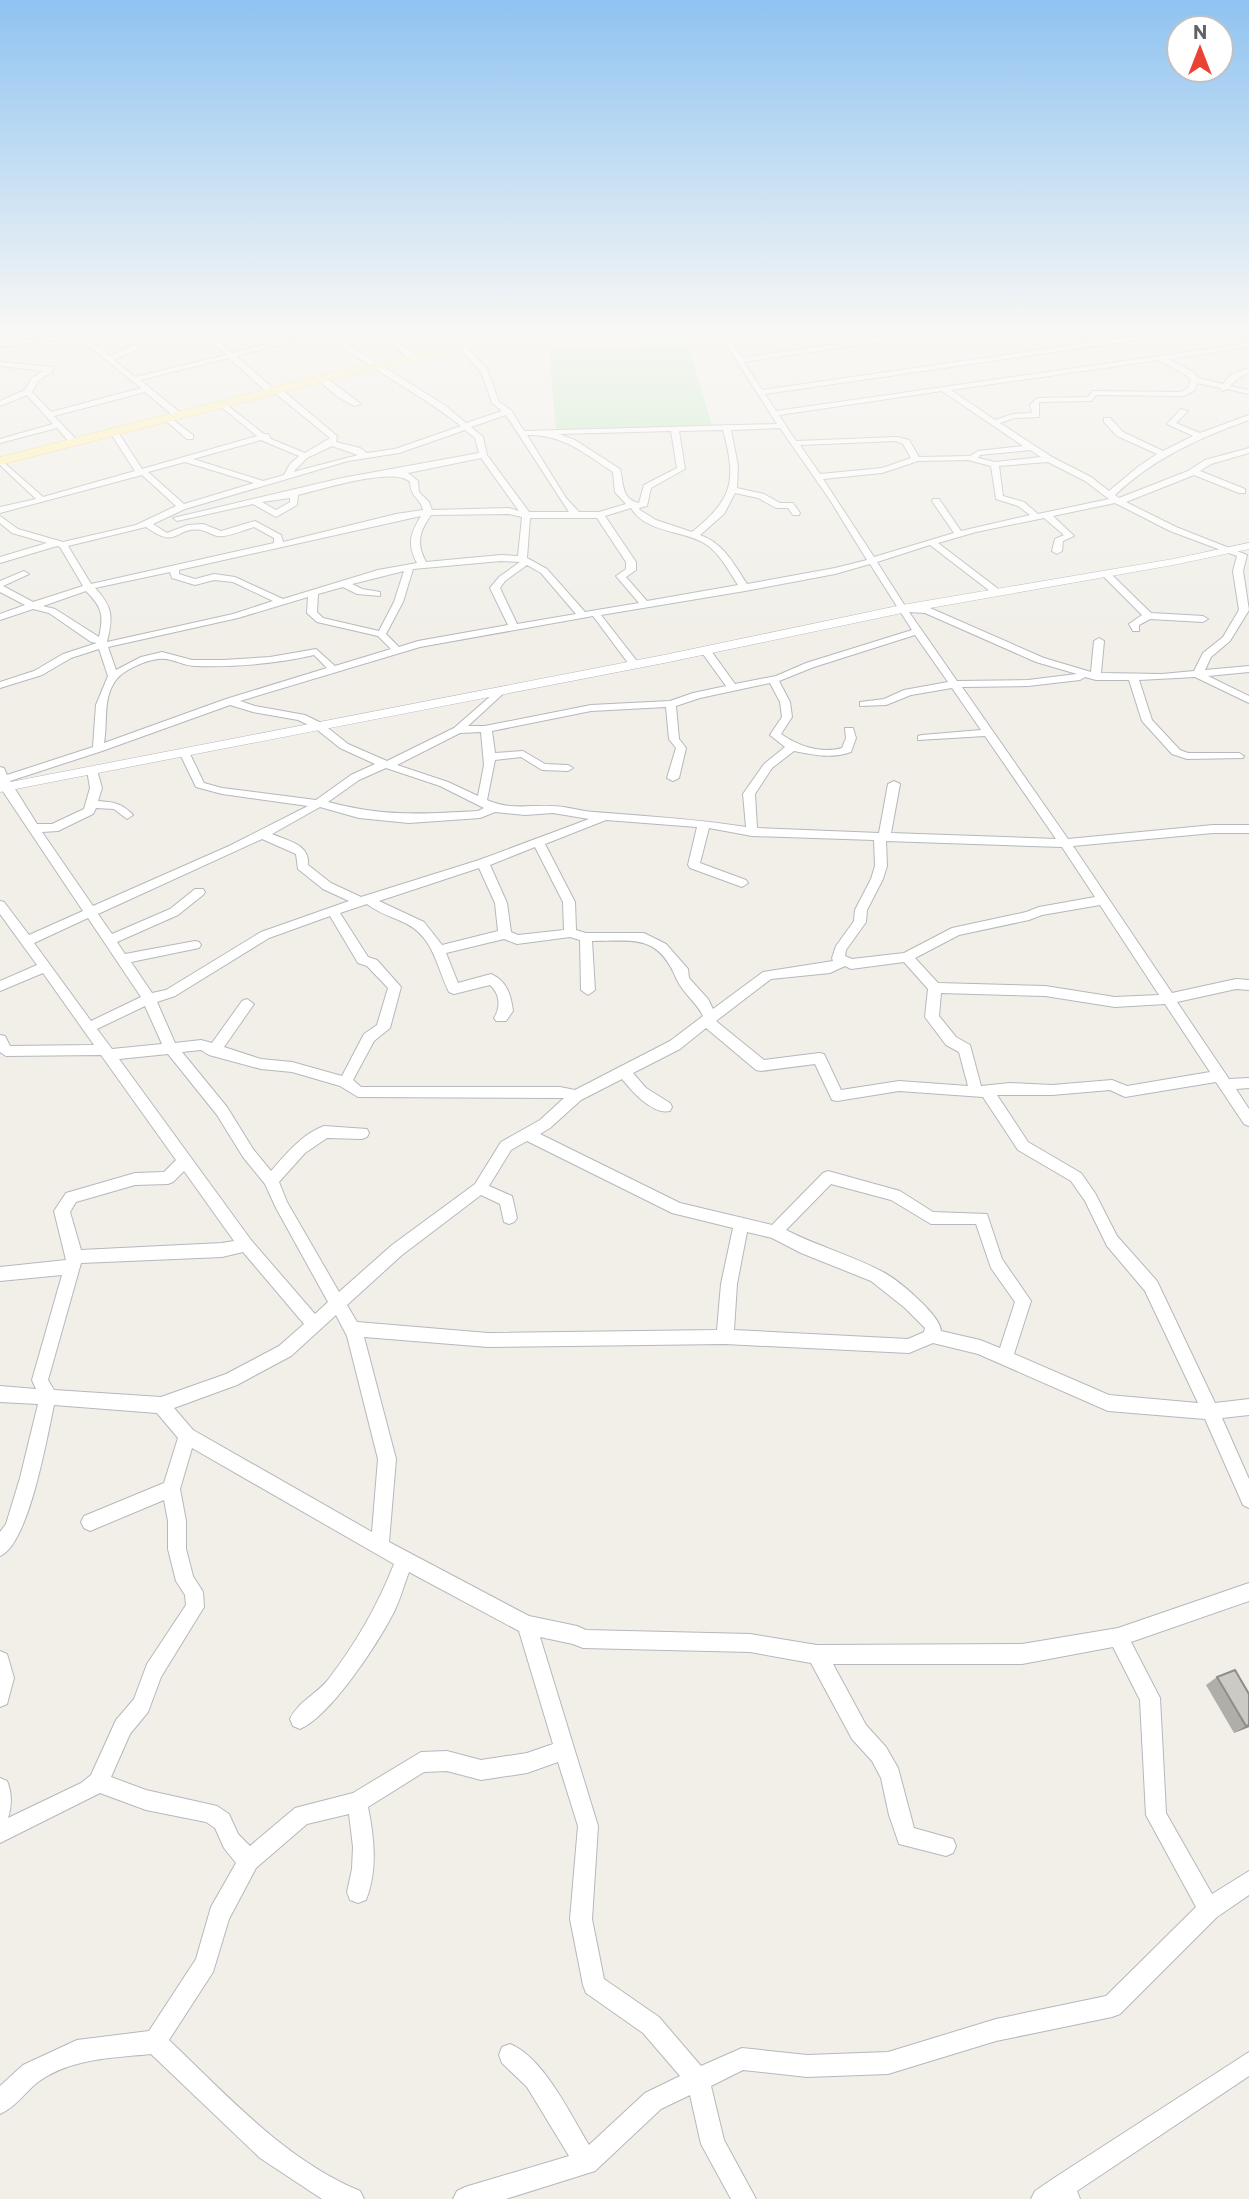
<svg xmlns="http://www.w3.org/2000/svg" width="1249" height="2199" viewBox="0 0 1249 2199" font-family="Commissioner,sans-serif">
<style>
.green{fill:#c5e8c5}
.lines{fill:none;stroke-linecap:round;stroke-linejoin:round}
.minor-casing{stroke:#b5b8bc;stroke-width:2}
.tertiary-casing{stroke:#b5b8bc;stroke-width:1}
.primary-casing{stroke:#f2c960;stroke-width:1}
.minor{fill:#fff;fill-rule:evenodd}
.tertiary{fill:#fff;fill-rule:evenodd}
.primary{fill:#fff2af;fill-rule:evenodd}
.wall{fill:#afaea9}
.shaded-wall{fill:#8f8d8a}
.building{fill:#cccac5;stroke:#8f8d8a;stroke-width:2}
</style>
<rect width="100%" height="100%" fill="#f1efe8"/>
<path class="green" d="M688,345L712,426L556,431L549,349Z"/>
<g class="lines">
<g class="minor-casing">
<g id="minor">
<path d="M68,328H75L80,332L87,328H94L84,335L110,356L133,345H139V349L114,360L135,377L226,355L197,328H204L232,353L335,328H345L236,356L274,389L280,388L337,436L336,442L360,448L367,453L395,449L461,426C423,396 380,374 341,346L344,342L446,406L466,423L502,411L492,403L481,372L458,347L465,345L487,369L499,402L511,410L524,431L777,424L716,328H722L742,358L859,341L841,328H848L867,340L958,328H974L744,362L762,390L1191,328L1179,334L765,394L776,411L1249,343V347L1168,359L1193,372L1198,378L1223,384L1231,375L1249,368V373L1237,379L1230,386L1249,390V394L1227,389L1223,391L1220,388L1197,383L1194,391L1183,396L1096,395L1091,401L1039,402V417L1014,418L1000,423L1052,457L1091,477L1109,491L1139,466L1157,454L1117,436L1104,422V418H1110L1123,432L1163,451L1193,436L1167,424L1181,409L1188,411L1176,423L1200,433L1249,415V420C1199,438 1154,458 1115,495L1119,498L1188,471L1205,460L1249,448V453L1211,464L1200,471L1245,489V493H1239L1194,475L1126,502L1176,527L1247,555L1243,571L1249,610L1230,641L1211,657L1205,670L1249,666V672L1208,676L1249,696V703L1195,677L1139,680L1152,720L1180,750L1188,753H1239L1244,756L1243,758L1187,759L1172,754L1142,721L1129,680H1096L1085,677L1080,680L1028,686L962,687L1068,839L1213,825H1249V833H1213L1073,846L1172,993L1236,979L1249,980V990L1236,989L1177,1002L1229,1079L1249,1078V1088L1236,1089L1249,1109V1126L1244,1124L1216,1082L1125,1097L1110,1090L1052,1095H997L1028,1142L1081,1173L1095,1193L1117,1236L1157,1281L1215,1403L1249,1399V1415L1222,1418L1249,1479V1508L1243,1505L1205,1419L1108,1411L978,1354L933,1343L909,1353L725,1344L488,1347L364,1337L396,1459L389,1542L529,1616L577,1626L586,1630L750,1634L817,1645L1022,1644L1118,1628L1249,1583V1601L1131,1642L1160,1698L1166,1813L1212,1894L1249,1871V1895L1217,1917L1120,2014L1112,2017L996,2041L888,2074L807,2077L743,2070L711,2086L724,2140L756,2199H731L701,2144L690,2095L661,2109L595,2171L506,2199H453L457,2191L465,2187L569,2156L527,2087L502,2063L499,2055L502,2047L510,2044C544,2058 570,2114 589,2145L645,2093L680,2076L643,2033L586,1993L583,1985L570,1919L578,1826L558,1762L527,1773L481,1780L447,1771L424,1772L368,1807C374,1837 378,1870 366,1900L358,1903L350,1900L347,1892L352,1869L353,1847L349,1814L307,1824L256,1868L229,1919L213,1972L169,2040C229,2097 284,2159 360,2191L364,2199H322L260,2158L151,2054C113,2058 71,2058 38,2082C25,2092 16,2107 0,2114V2086L23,2065L77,2040L149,2031L196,1959L211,1907L236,1863L224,1848L215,1828L206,1822L146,1810L100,1793L0,1843V1778L7,1781C12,1792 12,1807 8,1818L81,1783L91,1775L116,1720L134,1699L147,1664L186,1605L185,1595L176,1581L168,1549V1521L164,1500L90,1531L84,1528L81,1522L84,1516L164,1483L178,1438L157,1413L54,1405C47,1437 29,1544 0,1556V1532L6,1524L20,1478L38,1404L0,1402V1386L36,1389L32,1380L62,1275L0,1281V1267L66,1260L54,1211L66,1193L135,1173L164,1172L176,1160L101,1055L6,1056L0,1052V1035L5,1036L10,1046L94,1045L43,973L0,991V981L37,965L0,914V901L4,902L29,935L83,911L0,787V767L4,768L7,775L93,747L96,705L108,676L99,649L71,658L42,675L0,688V682L34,671L63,654L97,643L91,642L49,613L33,609L0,620V614L25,605L0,592V581L24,571L29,574L3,586L33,602L83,586L60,547L57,546L0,563V557L47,543L12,533L0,523V516L18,529L63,542L136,525L176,506L142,475L0,513V507L36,499L0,465V459L43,497L135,471L109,431L110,429H116L142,469L257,436L220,406V402H223L264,434H268L271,439L305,453L330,438L275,393L269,394L229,358L140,380L182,414V418H176L145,392L54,416L76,439V443H70L57,428L0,443V439L53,424L27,395L0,406V401L25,390L32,378L43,371L0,366V362L53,367V371L38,381L32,392L51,412L141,388L78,337L0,347V343L74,334ZM1159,360L1187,376L1191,380L1188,388L1181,392L1093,391L1088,397L1037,398L1030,405L1032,413L1013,414L995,420L951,390ZM942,391L1023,446L978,451L970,456L919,457L909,440L897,437L796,441L779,415ZM506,415L569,512H529L487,455L483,437L471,427ZM780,428L830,500L867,560L835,568L747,584C734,564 723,543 700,535L724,514L735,493L758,498L776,508H788L793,515H799L800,513L793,503H780L764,494L737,488L738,466L731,430ZM465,430L475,438L479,453L342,478L173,518L177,521L253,504L276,517L297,505L298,495C320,490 394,466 410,482C411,499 420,497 423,510L396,514L283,542L281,535L255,521L221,531L203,524L188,525L167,533L153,524L185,509L348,461L399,453ZM723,430C737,481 733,499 692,532L656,520L640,510L639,508L647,506L651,488L685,469L679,431ZM671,431L677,468L644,485L639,503C621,499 624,484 620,469L575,440L559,434ZM527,435C562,434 584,453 613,472L615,492L626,504L599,512H579L566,498ZM261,440L299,456L290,464L284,475L263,481L193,459ZM896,441L903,444L911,458L882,468L820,474L800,445ZM332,446L358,455L293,472L307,458ZM1030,450L1041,457L995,462L978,458L980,455ZM481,458L519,511L509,508L432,510L429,502L419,492L418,481L408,473ZM968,460L991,466L996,499L1018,506L1030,515L961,531L939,499H933L932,501L954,533L874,557L823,479L882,473L918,461ZM185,462L254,483L184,504L148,472ZM1048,462L1085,481L1109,499L1038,514L1024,502L1003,496L999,466ZM290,498V502L276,510L262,502ZM1115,503L1170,531L1237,556L1233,571L1239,610L1223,637L1203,653L1194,671L1162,674L1101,673L1104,641L1099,638L1094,641L1091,672L1044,658L930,608L905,606L877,562L930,545L995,595H1001V591L938,543L976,532L1044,518L1064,535L1055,539L1052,551L1057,554L1062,551L1063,541L1074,536L1053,516ZM631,508C646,533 682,530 704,543C720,553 728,570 738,585L647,601L626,577L636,570V562L605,516ZM509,514L522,517L518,556L501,555L426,562C416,543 419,532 431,515ZM421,516C410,534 407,544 417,563L378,570L283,599L235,577L214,574L195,579L179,574V570ZM530,518H597L626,562V569L616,576L639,603L585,612L547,569L527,558ZM146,527C179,551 174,526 201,530C207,531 212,535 217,536C227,538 244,530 254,527L274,538V543L91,584L68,546ZM501,561L520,562L499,577L490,588L508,625L418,641L399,647L386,634L403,602L413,569ZM870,564L912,630L806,663L776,676L735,684L709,648H701L700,650L726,686L693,693L670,701L591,705L485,726H468L505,692V688L501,687L454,728L387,761L348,744L323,724L305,715L255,706L240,701L420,647L593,616L631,667L635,668L640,665L601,615L745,591L835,574ZM527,565L541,573L576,614L517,624L500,588L505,581ZM404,571L394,602L379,631L323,618L317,612L318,594L343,587L357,594L380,596V592L362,589L352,584ZM170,572L172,578L195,585L214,580L233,582L273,601L233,614L107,642C113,617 113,607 95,588ZM86,591C102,607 104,615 99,637L55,609L43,606ZM308,597L307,613L317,622L378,636L391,649L335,666L316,649L270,657L223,660H192L162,652L141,657L116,670L108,647L238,618ZM909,612L925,613L1036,662L1077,674L1028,680L957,681ZM915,635L948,682L904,690L884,699L860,702V706L886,705L911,695L952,688L981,730L922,735L918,736V740L985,736L1056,839L891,833L900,784L894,781L888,784L879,833L757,828L755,794L772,768L794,751C814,755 831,759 851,752L856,738L853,728H845L846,738L842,748C821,754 798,746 781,734L792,717L790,702L779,681L814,667ZM314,655L327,668L226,699L104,743C108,722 102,699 116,680C123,670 146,660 159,659C171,657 183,666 196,666C235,667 275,664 314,655ZM770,683L780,702L782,717L770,735L785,747L764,764L743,794L746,827C696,819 645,816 594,812C580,811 566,806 551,806C530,805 508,810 487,800L495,760L521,757L542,770L568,771L573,768L568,765L545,764L523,751L495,753L492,731L591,711L666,707L669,739L676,748L667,778L673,781L679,778L686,748L679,739L676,706L700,698ZM230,705L253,712L298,720L315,728L340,748L375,764L351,775L316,800L222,788L204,783L188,750H180L179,752L196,787L222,794L308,806L229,846L93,906L42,832L58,831L93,814L96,808L114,809L127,819L133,815C122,803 113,802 98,801L102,788L97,770L92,767L87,770L90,788L84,809L52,824H37L10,781L102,751ZM481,732L484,765L478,796L448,782L397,765L460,733ZM386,768L440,786L484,808L478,811C422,814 384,817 328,802L359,780ZM320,807L359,818L409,823L480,818L495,812L525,815L553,813L589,819L479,860L361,897L331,883L308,865C310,844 288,841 272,834ZM606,820L697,827L688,865L690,868L742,887L748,883L746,880L700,863L709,828L752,836L874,840L875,866L871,879L855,910L854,921L836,946L832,958L833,961L763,972L713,1009L708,999L689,978L688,969L666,944L644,933H586L576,930L575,902L545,844ZM262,839L296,854L298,869L323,889L349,901L261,932L166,990L152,993L131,962L199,948L201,945L199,942L195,941L125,954L117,942L178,915L203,895L205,892L203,889H195L170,909L112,934L98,914ZM886,841L1062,847L1095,897L1039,907L1026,912L952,928L904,953L852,959L845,956L846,950L866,922L867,910L883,879L887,866ZM535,847L563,902L564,930L518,935L511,932L507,903L490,865ZM479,868L495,903L498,931L442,945L424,922L379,901ZM367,904C380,914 393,917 407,924C434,938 437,968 449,992L454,994L490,985C500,994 501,1007 494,1018L496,1021H506L513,1011C511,995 507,981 491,974L458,983L446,953L504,939L517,944L570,937L580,940L581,990L588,995L595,990L592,941C636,941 658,934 677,980C683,993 697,1003 703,1016L670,1041L575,1090L560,1087H361L353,1080L374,1041L390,1028L401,987L377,960L368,957L340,913ZM1100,905L1159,995L1115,997L1045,986L938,983L915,958L959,935L1029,920L1042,915ZM330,916L358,963L367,966L388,988L377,1025L364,1034L342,1076L292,1062L261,1059L224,1047L254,1004L247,999L242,1001L212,1043L201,1040L175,1043L157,1002L175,996L269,938ZM88,918L141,997L91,1021L34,943ZM904,962L928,989L925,1017L946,1045L959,1052L968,1086L899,1081L841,1090L824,1054L819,1053L764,1060L716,1021L771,979L830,973L845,966L851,969ZM941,993L1045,996L1115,1007L1165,1004L1210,1072L1127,1086L1112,1080L1052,1085L1010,1083L981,1086L970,1045L956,1037L939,1016ZM145,1006L162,1044L112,1049L97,1029ZM706,1028L756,1070L761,1071L815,1064L832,1100L837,1101L899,1091L983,1097L1018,1150L1071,1181L1085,1201L1107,1246L1145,1291L1198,1403L1109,1395L1014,1354L1031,1301L1002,1259L987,1214L933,1212L900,1191L828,1171L823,1173L772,1225L680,1203L540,1134L550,1128L581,1100L622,1079C632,1091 652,1115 670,1111L672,1107L670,1103L646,1088L633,1073L680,1049ZM201,1050L209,1055L261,1069L292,1072L340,1086L358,1097L564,1098L540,1120L501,1142L475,1184L392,1245L339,1292L287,1202L279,1182L305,1153L327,1138L362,1139L367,1137L369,1133L367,1129L324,1126C302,1134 286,1154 271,1171L253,1149L227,1107L182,1052ZM168,1054L217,1115L243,1157L265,1184L276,1208L328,1302L315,1314L251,1240L119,1059ZM527,1141L672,1213L733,1228L721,1284L717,1330L488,1333L357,1322L347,1305L402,1255L481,1195L500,1204L504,1222L509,1224L514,1222L517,1218L512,1196L489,1186L511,1150ZM184,1171L234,1241L222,1243L81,1250L70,1212L76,1202L135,1185L168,1184L173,1182ZM831,1184L891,1200L931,1224H976L991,1268L1015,1302L1000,1348L980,1340L941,1331C941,1315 896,1278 881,1271C851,1255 817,1246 786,1230ZM747,1232L772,1238L801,1253L871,1281L905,1308L925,1328L924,1332L908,1339L734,1330L737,1284ZM243,1252L304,1324L279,1346L226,1374L161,1397L54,1390L48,1380L81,1263L222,1257ZM336,1315L347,1336L378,1459L372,1532L193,1430L174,1408L237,1385L291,1356ZM192,1448L394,1564C378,1605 355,1645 327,1681C316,1694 297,1703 290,1719L293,1726L300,1729C331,1716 378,1643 394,1612C400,1600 404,1585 409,1572L519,1631L553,1744L527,1753L481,1760L447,1751L421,1752L353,1793L295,1808L250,1846L238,1834L229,1814L217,1806L146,1790L111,1777L130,1734L148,1712L161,1677L204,1607L203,1592L193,1576L186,1549V1521L180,1489ZM540,1637L573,1644L583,1648L750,1652L811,1663L852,1739L872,1761L881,1778L889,1815L899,1844L946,1856L953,1853L956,1846L953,1839L914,1828L898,1768L886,1747L866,1725L833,1664H1022L1113,1647L1140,1700L1146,1815L1196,1907L1106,1996L996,2019L888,2052L807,2055L742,2048L701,2066L659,2017L604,1979L592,1919L598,1826Z"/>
<path d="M376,328H382L388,336L419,357V361H413L383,338Z"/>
<path d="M513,328H520L527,332L521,333Z"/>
<path d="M319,377H325L361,404L354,406L338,397L319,381Z"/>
<path d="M168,416L193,435V439H187L165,420V416Z"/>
<path d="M1103,572H1109L1151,613L1203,616L1208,619L1203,622L1150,619L1139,625V631H1133L1129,624L1142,615L1103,576Z"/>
<path d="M0,1651L7,1654L14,1678L7,1704L0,1707Z"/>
<path d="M1249,2052V2076L1077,2191L1080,2199H1031L1035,2191L1054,2178Z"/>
</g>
</g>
<g class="tertiary-casing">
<path id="tertiary" d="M1249,543V549L1173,565L902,613L664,663L0,792V784L664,655L902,605L1173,559Z"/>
</g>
<g class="primary-casing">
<path id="primary" d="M533,328H553L323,382L0,465V457L322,375Z"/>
</g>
<use href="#minor" class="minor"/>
<use href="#tertiary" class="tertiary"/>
<use href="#primary" class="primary"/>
</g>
<path class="wall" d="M1217,1677L1249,1694V1727L1234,1733L1206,1685Z"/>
<path class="shaded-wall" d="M1249,1725V1727L1234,1733L1246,1726Z"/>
<path class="building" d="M1235,1670L1249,1694V1725L1246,1726L1217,1677Z"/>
<linearGradient id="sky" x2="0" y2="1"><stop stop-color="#8fc3f1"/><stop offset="0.52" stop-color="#f9f8f5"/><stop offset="1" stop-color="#f9f8f5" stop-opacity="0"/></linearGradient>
<rect width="1249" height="636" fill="url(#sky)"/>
<g transform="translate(1200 49)"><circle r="33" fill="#ffffff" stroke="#bfc1c3" stroke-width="2"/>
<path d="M0-5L12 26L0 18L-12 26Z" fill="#ea4335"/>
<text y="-10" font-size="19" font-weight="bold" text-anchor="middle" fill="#5f6368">N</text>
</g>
</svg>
